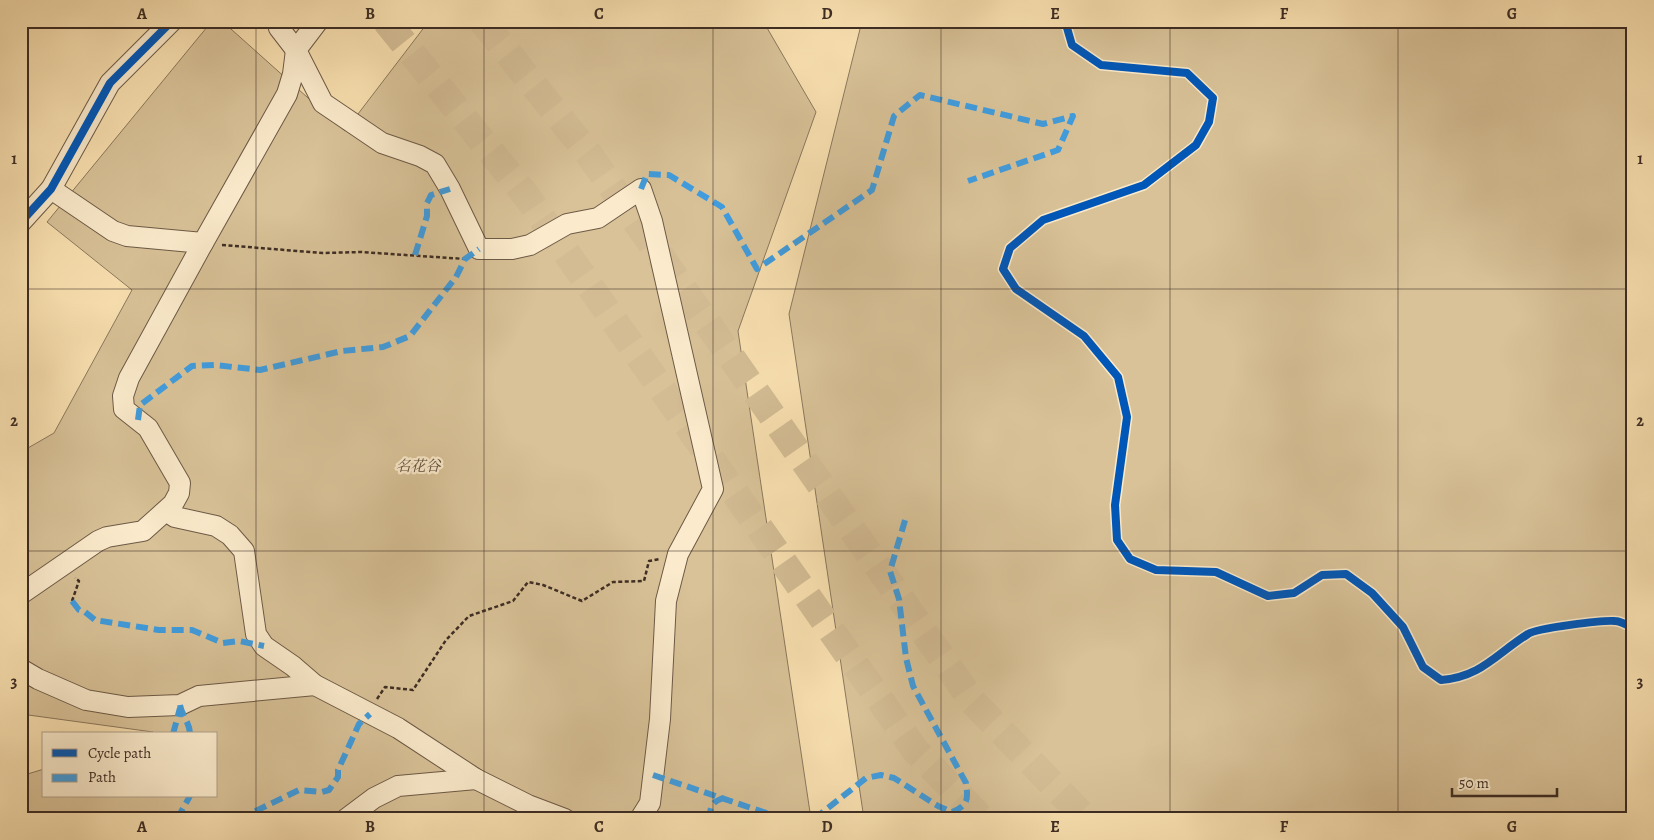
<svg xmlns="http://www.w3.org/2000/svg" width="1654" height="840" viewBox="0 0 1654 840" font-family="Alegreya,'Noto Serif SC',serif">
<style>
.green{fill:#d9c298;stroke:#8b785e}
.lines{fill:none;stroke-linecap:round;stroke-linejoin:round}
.highway-tunnel{stroke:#d3bc94;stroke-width:28;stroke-dasharray:28 14;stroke-linecap:butt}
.minor-casing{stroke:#6c5a47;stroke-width:22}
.path{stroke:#3d2d24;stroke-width:2.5;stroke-dasharray:4 2.5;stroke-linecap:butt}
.minor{stroke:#fbebcc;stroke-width:20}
.quiet{stroke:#3f9de0;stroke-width:6;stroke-dasharray:12 6;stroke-linecap:butt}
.cycleway-casing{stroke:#fbebcc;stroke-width:11}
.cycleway{stroke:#0057b8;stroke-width:8}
.grid{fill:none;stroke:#3d2d24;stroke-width:1;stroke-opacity:0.55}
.labels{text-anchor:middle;stroke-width:4.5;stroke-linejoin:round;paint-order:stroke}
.park-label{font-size:15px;font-style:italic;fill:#5c4b3b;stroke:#fbebcc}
.neatline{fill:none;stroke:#3d2d24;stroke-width:2}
.grid-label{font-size:16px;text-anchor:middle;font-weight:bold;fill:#3d2d24}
</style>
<rect width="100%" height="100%" fill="#f9e0b0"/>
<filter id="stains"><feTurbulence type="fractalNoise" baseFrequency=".004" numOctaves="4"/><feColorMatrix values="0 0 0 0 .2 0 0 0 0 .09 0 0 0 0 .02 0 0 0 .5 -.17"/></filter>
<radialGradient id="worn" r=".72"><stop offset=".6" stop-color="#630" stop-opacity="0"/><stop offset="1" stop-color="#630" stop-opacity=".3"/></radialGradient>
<g class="green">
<path d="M212,21H222L345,131L429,21H763L816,112L738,331L811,819H21V776L44,769V796H216V734H148L153,732L21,714V452L54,433L132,290L47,222Z"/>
<path d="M862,21H1633V819H864L789,314Z"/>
</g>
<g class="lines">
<g class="highway-tunnel">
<path d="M386,21L528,198L915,750L982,819"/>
<path d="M482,21L588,153L973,702L1086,819"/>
</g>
<g class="minor-casing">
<g id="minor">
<path d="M281,21L279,28L296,50L318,21"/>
<path d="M296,50L323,103L382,143L420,156L435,164L450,189L479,249H512L530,245L567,224L598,218L641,189L652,221L713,489L678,554L666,601L660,719L650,803L640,819"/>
<path d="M51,189L113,231L127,236L203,243L287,94L293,74L296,50"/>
<path d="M21,222L51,189L110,83L172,21"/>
<path d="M166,511L175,517L216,526L230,535L244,551L256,634L264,646L293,666L315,685L398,728L476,779L528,805L565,819"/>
<path d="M21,594L98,541L107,537L143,531L173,504L179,493L180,483L148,428L124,409L123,396L129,378L203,243"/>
<path d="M21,669L38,679L86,700L128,707L180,705L199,696L315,685"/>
<path d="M346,819L374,798L398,786L476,779"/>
</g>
</g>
<g class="path">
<path d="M222,245L323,253L361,252L465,259"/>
<path d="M72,601L79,581L75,578"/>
<path d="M377,699L385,687L413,690L446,640L469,616L513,601L528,582L543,585L582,601L613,582L644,581L649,561L660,559"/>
</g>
<use href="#minor" class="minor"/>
<g class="quiet">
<path d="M641,189L647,174L669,175L722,207L757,269L872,190L894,116L920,95L1043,124L1073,116L1058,150L968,181"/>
<path d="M415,255L427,216V203L431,195L450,189"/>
<path d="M138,420L140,405L192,366L215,365L260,370L342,351L383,347L410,336L456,277L465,259L479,249"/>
<path d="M72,601L79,610L85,612L95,620L159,630H192L223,643L239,641L264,646"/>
<path d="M180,705C182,716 190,723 190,734"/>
<path d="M173,734L180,708"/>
<path d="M653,775L784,819"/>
<path d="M177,819L190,796"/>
<path d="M239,819L299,790L322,792L329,790L338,777V770L359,724L370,714"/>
<path d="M713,819L710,816C710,805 713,802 723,798"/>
<path d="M814,819L866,778L881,775L894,778L938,806L952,812C969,805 968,799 966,783L913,686L906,658L899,599L890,571L906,517"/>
</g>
<g class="cycleway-casing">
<g id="cycleway">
<path d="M1065,21L1072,45L1101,65L1187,73L1213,98L1209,122L1196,145L1144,185L1043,220L1010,248L1003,269L1016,289L1084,336L1118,377L1127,417L1115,505L1117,540L1130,559L1156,570L1216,572L1268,596L1294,593L1322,575L1346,574L1372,593L1403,627L1423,667L1441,680C1481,677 1496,654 1528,634C1537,628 1603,620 1615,621C1621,621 1628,626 1633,628"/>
<path d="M21,222L51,189L110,83L172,21"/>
</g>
</g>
<use href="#cycleway" class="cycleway"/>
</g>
<path class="grid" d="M256,21V819M484,21V819M713,21V819M941,21V819M1170,21V819M1398,21V819M21,289H1633M21,551H1633"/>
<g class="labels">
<g class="park-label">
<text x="418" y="471">名花谷</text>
</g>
</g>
<rect width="1654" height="840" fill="none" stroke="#f9e0b0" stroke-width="55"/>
<rect x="42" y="732" width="175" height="65" fill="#fbebcc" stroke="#af9f89"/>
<rect x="52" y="749" width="25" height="8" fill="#0057b8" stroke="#af9f89"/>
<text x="88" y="758" font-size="15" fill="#3d2d24">Cycle path</text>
<rect x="52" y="774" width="25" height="8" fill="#3f9de0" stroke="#af9f89"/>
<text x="88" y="782" font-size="15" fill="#3d2d24">Path</text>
<path d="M1452 788v8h105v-8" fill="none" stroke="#3d2d24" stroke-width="2.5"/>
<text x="1459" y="788" font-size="15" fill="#3d2d24" stroke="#fbebcc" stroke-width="4" paint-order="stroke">50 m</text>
<rect x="28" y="28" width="1598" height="784" class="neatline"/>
<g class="grid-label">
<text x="142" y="19">A</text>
<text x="370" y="19">B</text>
<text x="599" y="19">C</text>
<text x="827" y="19">D</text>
<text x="1055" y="19">E</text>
<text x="1284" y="19">F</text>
<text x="1512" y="19">G</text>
<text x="14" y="164">1</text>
<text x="1640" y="164">1</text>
<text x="14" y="426">2</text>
<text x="1640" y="426">2</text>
<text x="14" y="687">3</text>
<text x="1640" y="687">3</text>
<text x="142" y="832">A</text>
<text x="370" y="832">B</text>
<text x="599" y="832">C</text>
<text x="827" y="832">D</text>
<text x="1055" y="832">E</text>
<text x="1284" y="832">F</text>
<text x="1512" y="832">G</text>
</g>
<rect width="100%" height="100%" filter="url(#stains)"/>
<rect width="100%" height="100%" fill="url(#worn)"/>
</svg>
